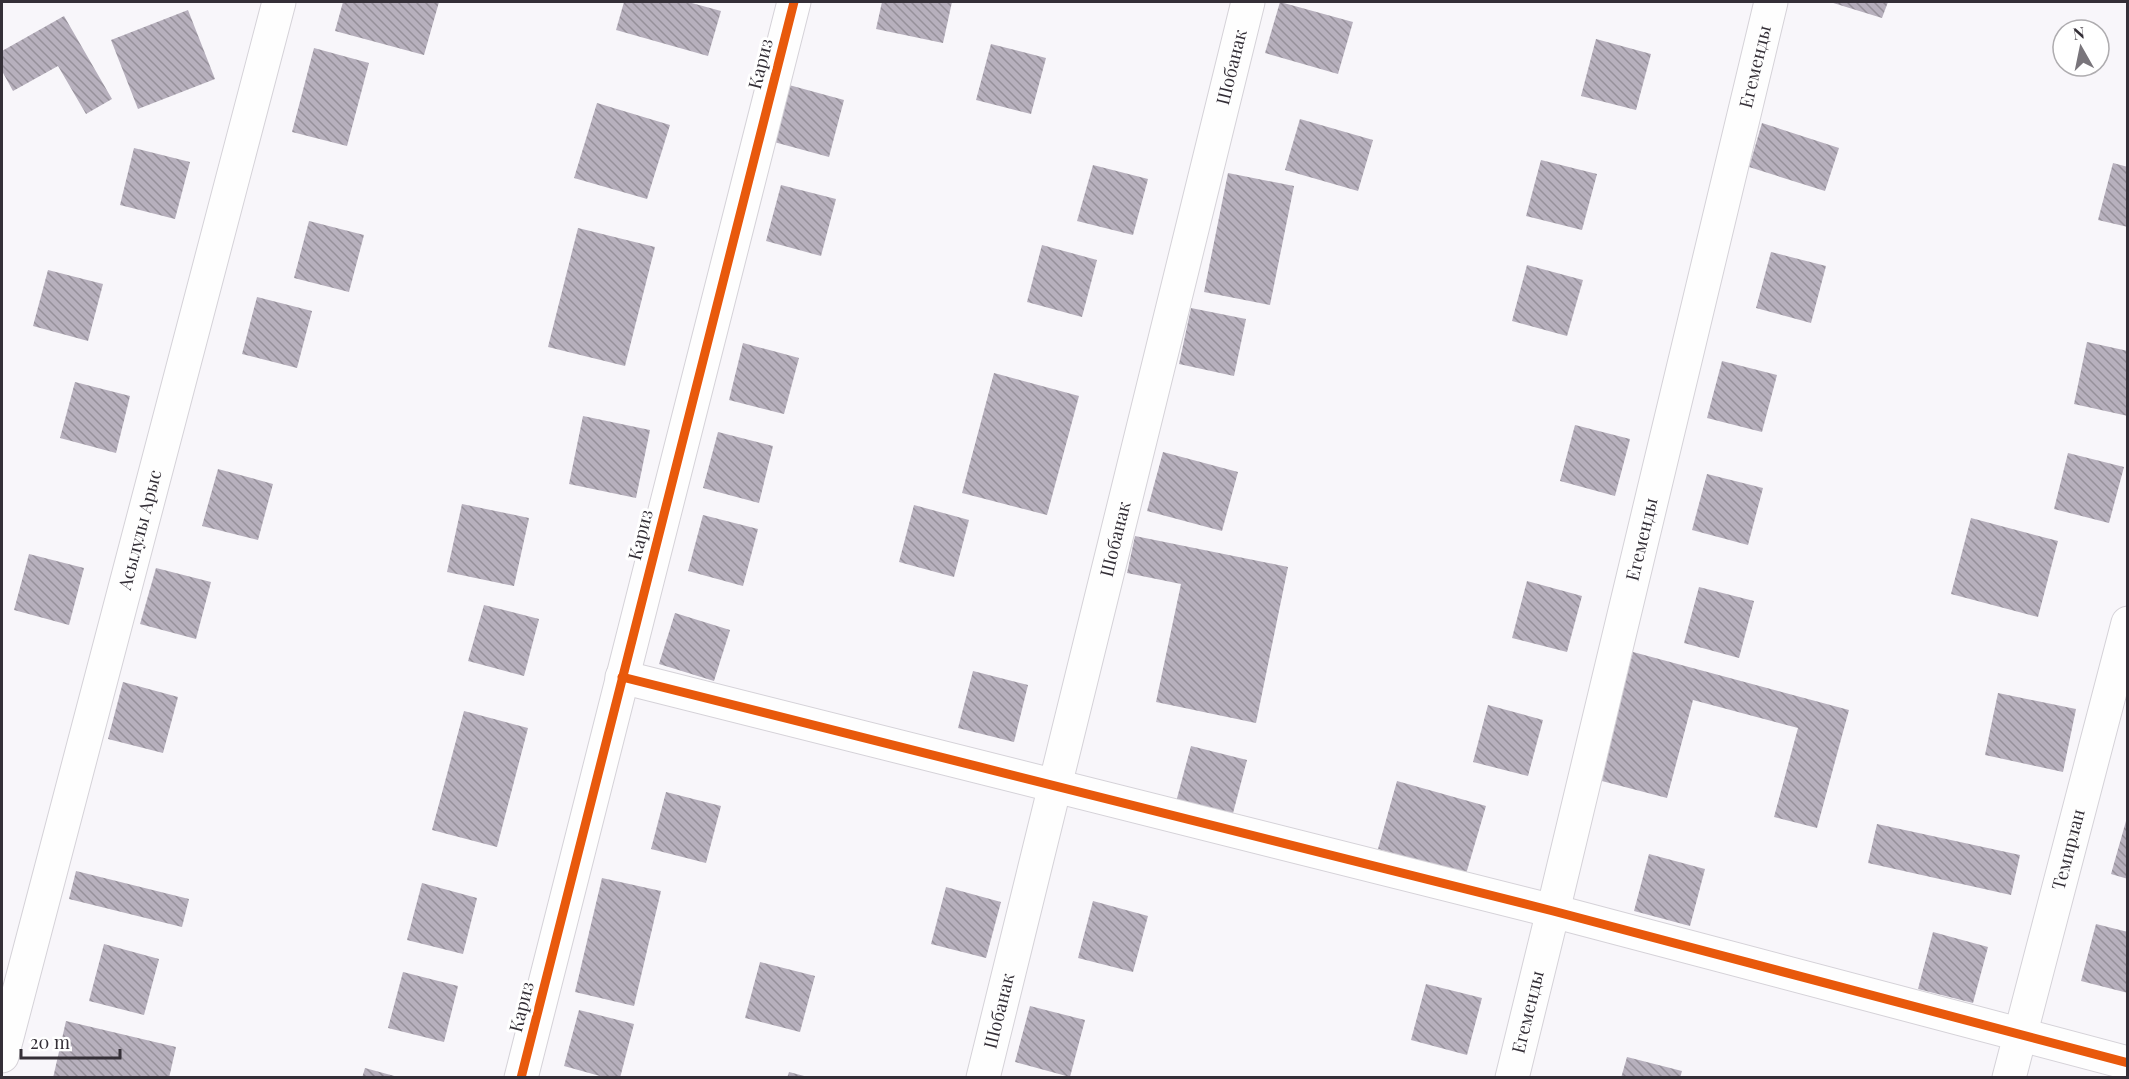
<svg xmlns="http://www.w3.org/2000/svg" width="2129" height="1079" viewBox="0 0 2129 1079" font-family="'Playfair Display',serif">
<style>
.building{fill:url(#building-back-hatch)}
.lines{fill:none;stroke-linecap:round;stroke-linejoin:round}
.minor-casing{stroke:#d5d2d8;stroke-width:35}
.minor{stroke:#fefefe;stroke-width:33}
.cycleway-casing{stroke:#fff;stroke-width:13}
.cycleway{stroke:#e8590c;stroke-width:9}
.labels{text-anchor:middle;stroke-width:6;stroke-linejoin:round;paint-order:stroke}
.street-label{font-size:18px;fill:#342f37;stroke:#fff}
</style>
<defs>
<pattern id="building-back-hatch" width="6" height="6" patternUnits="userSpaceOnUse" patternTransform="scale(1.5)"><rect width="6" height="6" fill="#b7b0bd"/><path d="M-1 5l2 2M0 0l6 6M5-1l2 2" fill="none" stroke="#96909a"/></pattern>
</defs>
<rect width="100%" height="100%" fill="#f8f6fa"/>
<g class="building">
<path d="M343,2H439L424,55L335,31Z"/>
<path d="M624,2H688L721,11L708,56L616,30Z"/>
<path d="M882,2H952L943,43L876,29Z"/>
<path d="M1280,2L1353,22L1338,74L1265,53Z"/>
<path d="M1830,2H1888L1882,18Z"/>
<path d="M188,10L215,79L138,109L111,40Z"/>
<path d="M64,16L112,99L86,114L58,66L13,91L2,71V51Z"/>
<path d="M1596,39L1651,54L1636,110L1581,96Z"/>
<path d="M991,44L1046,58L1031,114L976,100Z"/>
<path d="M314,48L369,63L347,146L292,132Z"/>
<path d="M789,85L844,100L829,157L774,142Z"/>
<path d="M597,103L670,125L647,199L574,178Z"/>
<path d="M1300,119L1373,140L1358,191L1285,170Z"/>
<path d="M1762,123L1839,148L1825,191L1749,167Z"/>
<path d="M134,148L190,162L175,219L120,205Z"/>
<path d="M1541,160L1597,174L1582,230L1526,216Z"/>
<path d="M2113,163L2128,167V227L2098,220Z"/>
<path d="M1093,165L1148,179L1133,235L1077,221Z"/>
<path d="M1228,173L1294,186L1270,305L1204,292Z"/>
<path d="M781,185L836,199L821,256L766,241Z"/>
<path d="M309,221L364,235L349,292L294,278Z"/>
<path d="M578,228L655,247L625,366L548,347Z"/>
<path d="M1042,245L1097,260L1082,317L1027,302Z"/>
<path d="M1771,252L1826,266L1811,323L1756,308Z"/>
<path d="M1527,265L1583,280L1567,336L1512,321Z"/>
<path d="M48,270L103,284L88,341L33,326Z"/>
<path d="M257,297L312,311L297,368L242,354Z"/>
<path d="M1191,308L1246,319L1234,376L1179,364Z"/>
<path d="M2087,342L2128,351V416L2074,404Z"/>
<path d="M743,343L799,358L784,414L729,400Z"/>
<path d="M1722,361L1777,375L1762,432L1707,418Z"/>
<path d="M994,373L1079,396L1047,515L962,493Z"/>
<path d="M75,382L130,396L116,453L60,438Z"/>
<path d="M583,416L650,430L636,498L569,484Z"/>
<path d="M1575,425L1630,439L1615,496L1560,481Z"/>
<path d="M718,432L773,446L759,503L703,488Z"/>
<path d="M1163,452L1238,472L1222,531L1147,511Z"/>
<path d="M2068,453L2124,467L2109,523L2054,509Z"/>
<path d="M218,469L273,484L258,540L202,526Z"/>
<path d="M1707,474L1763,488L1748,545L1692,530Z"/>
<path d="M462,504L529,518L514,586L447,572Z"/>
<path d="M914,505L969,520L954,577L899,562Z"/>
<path d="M703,515L758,529L743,586L688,571Z"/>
<path d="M1971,518L2058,541L2038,617L1951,594Z"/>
<path d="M1135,536L1288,567L1256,723L1156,702L1181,584L1127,573Z"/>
<path d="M29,554L84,568L69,625L14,610Z"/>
<path d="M156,568L211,582L196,639L140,624Z"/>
<path d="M1527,581L1582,596L1567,652L1512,638Z"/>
<path d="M1699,587L1754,601L1739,658L1684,643Z"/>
<path d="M484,605L539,619L524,676L468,661Z"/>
<path d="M675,613L730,630L714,681L659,664Z"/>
<path d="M1633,652L1849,710L1817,828L1774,817L1798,728L1693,700L1667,798L1598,780Z"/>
<path d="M973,671L1028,685L1014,742L958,728Z"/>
<path d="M123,682L178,697L163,753L108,739Z"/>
<path d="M1998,693L2076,709L2063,772L1985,755Z"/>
<path d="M1488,705L1543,720L1528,776L1473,762Z"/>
<path d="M464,711L528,728L497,847L432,830Z"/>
<path d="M1191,746L1247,760L1232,817L1176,802Z"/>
<path d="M1397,781L1486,806L1466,874L1378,849Z"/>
<path d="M666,792L721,806L706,863L651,849Z"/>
<path d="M2128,814V879L2111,874Z"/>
<path d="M1877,824L2020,855L2011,895L1868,863Z"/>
<path d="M1649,854L1705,869L1690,926L1634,911Z"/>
<path d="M76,871L189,899L182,927L69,899Z"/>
<path d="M602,878L661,891L634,1006L575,992Z"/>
<path d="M422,883L477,898L463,954L407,940Z"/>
<path d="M946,887L1001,902L986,958L931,944Z"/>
<path d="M1093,901L1148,916L1133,972L1078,958Z"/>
<path d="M2096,924L2128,932V993L2081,981Z"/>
<path d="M1933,932L1988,947L1973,1003L1918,989Z"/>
<path d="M104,944L159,959L144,1015L89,1001Z"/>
<path d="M760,962L815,976L800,1032L745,1018Z"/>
<path d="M403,972L458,986L444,1042L388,1028Z"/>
<path d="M1426,984L1482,998L1467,1055L1411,1040Z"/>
<path d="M1030,1006L1085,1020L1070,1077L1015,1062Z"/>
<path d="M579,1010L634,1024L620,1078H607L564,1066Z"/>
<path d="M66,1021L176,1047L169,1078H53Z"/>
<path d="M1627,1057L1682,1071L1680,1078H1621Z"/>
<path d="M365,1068L398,1077V1078H362Z"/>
<path d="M789,1072L808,1077V1078H787Z"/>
</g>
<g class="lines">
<g class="minor-casing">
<g id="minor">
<path d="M622,677L1553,911L2128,1063"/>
<path id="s1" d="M2,1056L279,2"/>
<path d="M521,1078L794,2"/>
<path id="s2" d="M983,1078L1248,2"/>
<path id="s3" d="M1512,1078L1553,911L1771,2"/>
<path id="s4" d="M2009,1078L2128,623"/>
</g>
</g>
<use href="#minor" class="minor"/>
<g class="cycleway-casing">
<g id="cycleway">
<path d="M622,677L1553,911L2128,1063"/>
<path d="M521,1078L794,2"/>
</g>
</g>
<use href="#cycleway" class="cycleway"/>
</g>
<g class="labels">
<g class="street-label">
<text transform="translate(761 64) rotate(-76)" y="6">Кариз</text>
<text dy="6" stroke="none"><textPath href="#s3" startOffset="1040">Егеменды</textPath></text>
<text dy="6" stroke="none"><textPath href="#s2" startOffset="1041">Шобанак</textPath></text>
<text dy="6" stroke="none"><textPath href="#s1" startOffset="544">Асылулы Арыс</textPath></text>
<text transform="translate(641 535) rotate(-76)" y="6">Кариз</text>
<text dy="6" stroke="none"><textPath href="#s2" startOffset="555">Шобанак</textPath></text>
<text dy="6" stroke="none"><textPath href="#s3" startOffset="554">Егеменды</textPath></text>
<text dy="6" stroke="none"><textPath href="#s4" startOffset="236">Темирлан</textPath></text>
<text transform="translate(522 1007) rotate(-76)" y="6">Кариз</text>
<text dy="6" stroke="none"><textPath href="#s2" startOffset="69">Шобанак</textPath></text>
<text dy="6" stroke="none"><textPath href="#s3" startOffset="68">Егеменды</textPath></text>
</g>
</g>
<rect width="2129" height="1079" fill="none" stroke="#342f37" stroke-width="6"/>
<g transform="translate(2081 48) rotate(351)"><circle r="28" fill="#ffffff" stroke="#aeacaf" stroke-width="1.5"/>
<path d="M0-4.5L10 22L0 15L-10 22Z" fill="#79757b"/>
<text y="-9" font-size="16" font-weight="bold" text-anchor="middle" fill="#342f37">N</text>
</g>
<path d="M21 1049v9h99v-9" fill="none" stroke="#342f37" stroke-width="3"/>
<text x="30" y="1049" font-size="18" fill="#342f37" stroke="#ffffff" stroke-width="4.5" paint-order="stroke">20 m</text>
</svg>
